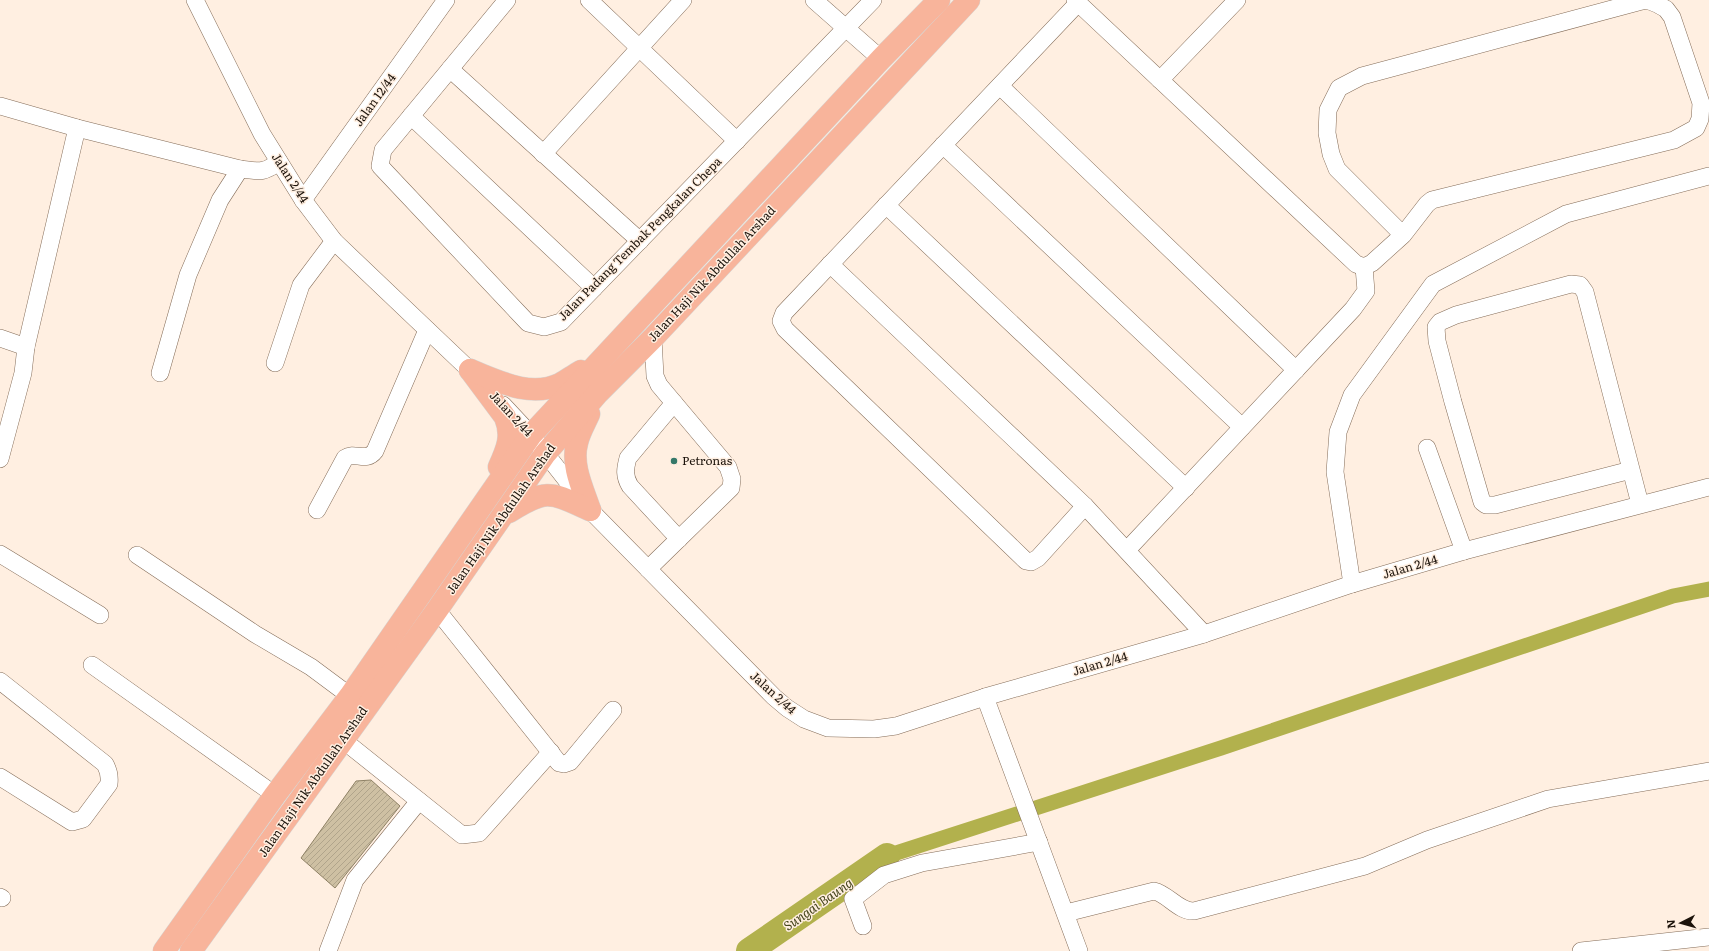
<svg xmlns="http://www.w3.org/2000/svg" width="1709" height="951" viewBox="0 0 1709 951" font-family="Literata,serif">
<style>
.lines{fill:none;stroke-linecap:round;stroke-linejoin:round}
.canal{stroke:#b2b14d;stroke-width:15}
.river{stroke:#b2b14d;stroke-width:26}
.building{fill:url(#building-hatch);stroke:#8e8165}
.minor-casing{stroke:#856d59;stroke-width:18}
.major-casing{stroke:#d6d5d3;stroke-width:23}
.minor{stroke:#fff;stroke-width:17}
.major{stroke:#f8b49b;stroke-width:22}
.poi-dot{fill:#357869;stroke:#ffefe1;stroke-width:1.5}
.labels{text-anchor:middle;stroke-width:3;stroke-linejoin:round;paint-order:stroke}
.street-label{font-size:12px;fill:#1c130b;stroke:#ffefe1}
.poi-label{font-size:12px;fill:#1c130b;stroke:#ffefe1;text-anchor:start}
.water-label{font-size:13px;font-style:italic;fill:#45451b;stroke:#ffefe1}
</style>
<defs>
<pattern id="building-hatch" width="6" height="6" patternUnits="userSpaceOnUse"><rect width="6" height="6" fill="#cec0a3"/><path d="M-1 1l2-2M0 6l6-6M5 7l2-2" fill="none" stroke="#b0a48b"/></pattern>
</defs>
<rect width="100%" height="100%" fill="#ffefe1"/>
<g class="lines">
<path class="canal" d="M887,856L1221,748L1673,596L1709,589"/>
<path class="river" d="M749,951L887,856"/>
</g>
<path class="building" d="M371,780L400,806L335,888L301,858L356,781Z"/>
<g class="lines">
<g class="minor-casing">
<g id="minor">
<path d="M195,0L262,134L303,200L334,241L478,378"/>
<path d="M507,0L383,150L380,166L528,323L544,327L561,322L873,0"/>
<path d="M589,0L737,141"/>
<path d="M814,0L881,59"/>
<path d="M1075,0L1356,264L1364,267L1372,263L1403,235L1427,204L1432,200L1674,140L1696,128L1700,119L1701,103L1672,17L1666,9L1657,4L1647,0L1638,2L1362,76L1339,88L1328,110L1327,133L1331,154L1337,169L1403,235"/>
<path d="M1078,3L784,313L781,321L785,329L1026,561L1031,562L1038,558L1085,506"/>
<path d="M450,69L640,241"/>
<path d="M1160,80L1237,0"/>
<path d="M1000,86L1296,370"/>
<path d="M0,106L77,128L240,169C259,171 262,174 279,162"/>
<path d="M411,116L594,288"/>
<path d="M943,145L1242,427"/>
<path d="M543,154L683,0"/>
<path d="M303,200L446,0"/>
<path d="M886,205L1186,488"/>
<path d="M830,264L1085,506L1204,634"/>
<path d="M0,338L26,347"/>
<path d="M275,363L301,285L334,241"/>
<path d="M160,373L188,275L220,200L240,169"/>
<path d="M674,403L628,458C625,469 624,476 630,486L679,539"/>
<path d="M503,405L531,435L590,510L774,697L787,708L804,719L828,728L874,729L896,726L985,697L1204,634L1352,584L1464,551L1709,487"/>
<path d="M1427,448L1464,551"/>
<path d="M0,459L23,373L26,347L77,128"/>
<path d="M1631,470L1495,505H1486L1482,502L1453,402L1437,341L1436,327L1440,322L1456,315L1571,284L1580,285L1585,292L1640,504"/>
<path d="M317,510L345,458C355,451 366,463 375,451L427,330"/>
<path d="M1127,550L1353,309L1366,291L1364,267"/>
<path d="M0,554L100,615"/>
<path d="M137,555L255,634L311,667L350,696"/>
<path d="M648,569L731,488L732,479L728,467L659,385L655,376L653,338"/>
<path d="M1352,584L1335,472L1338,432L1352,395L1433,284L1566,214L1709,176"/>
<path d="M437,610L559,763L564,764L570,762L613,710"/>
<path d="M92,665L275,795"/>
<path d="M0,681L105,764C109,771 110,776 109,784L83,819L72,822L0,777"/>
<path d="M985,697L1079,951"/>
<path d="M343,740L462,835L479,833L551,752"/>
<path d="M0,897L2,898"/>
<path d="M1066,913L1154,891C1168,894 1179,912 1194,911L1365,866L1427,840L1548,799L1709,771"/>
<path d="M863,926L853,899L884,875L922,863L1039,842"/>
<path d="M328,951L355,880L419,801"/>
<path d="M1581,951L1709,937"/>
</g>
</g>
<g class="major-casing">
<g id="major">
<path d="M470,370L505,417C513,436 507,449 499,467"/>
<path d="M470,370C498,381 530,398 560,384C567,380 574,375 581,371"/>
<path d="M589,414C585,423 579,433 577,443C571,465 583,489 590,510"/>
<path d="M509,512C547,488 550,492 590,510"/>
<path d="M164,951L275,795L350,696L531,435L881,59L939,0"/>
<path d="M191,951L437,610L545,454L598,393L653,338L969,0"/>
</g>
</g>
<use href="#minor" class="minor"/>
<use href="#major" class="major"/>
</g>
<circle class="poi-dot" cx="674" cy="461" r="4"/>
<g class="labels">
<g class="street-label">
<text transform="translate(375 100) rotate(-54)" y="4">Jalan 12/44</text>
<text transform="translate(290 178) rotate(57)" y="4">Jalan 2/44</text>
<text transform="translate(640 239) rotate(-45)" y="4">Jalan Padang Tembak Pengkalan Chepa</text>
<text transform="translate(712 274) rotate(-47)" y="4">Jalan Haji Nik Abdullah Arshad</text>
<text transform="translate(511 414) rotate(47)" y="4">Jalan 2/44</text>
<text transform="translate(501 519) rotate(-55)" y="4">Jalan Haji Nik Abdullah Arshad</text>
<text transform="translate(1410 567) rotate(-16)" y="4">Jalan 2/44</text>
<text transform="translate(1100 664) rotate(-16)" y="4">Jalan 2/44</text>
<text transform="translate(773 693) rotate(42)" y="4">Jalan 2/44</text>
<text transform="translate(313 782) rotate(-55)" y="4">Jalan Haji Nik Abdullah Arshad</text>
</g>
<g class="poi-label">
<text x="682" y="465">Petronas</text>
</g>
<g class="water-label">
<text transform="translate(818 904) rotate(-35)" y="5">Sungai Baung</text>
</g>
</g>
<g transform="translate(1681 923) rotate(264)" stroke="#ffefe1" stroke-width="3" paint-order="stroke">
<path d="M0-3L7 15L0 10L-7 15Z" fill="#1c130b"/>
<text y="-6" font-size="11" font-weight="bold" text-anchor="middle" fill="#1c130b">N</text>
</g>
</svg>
